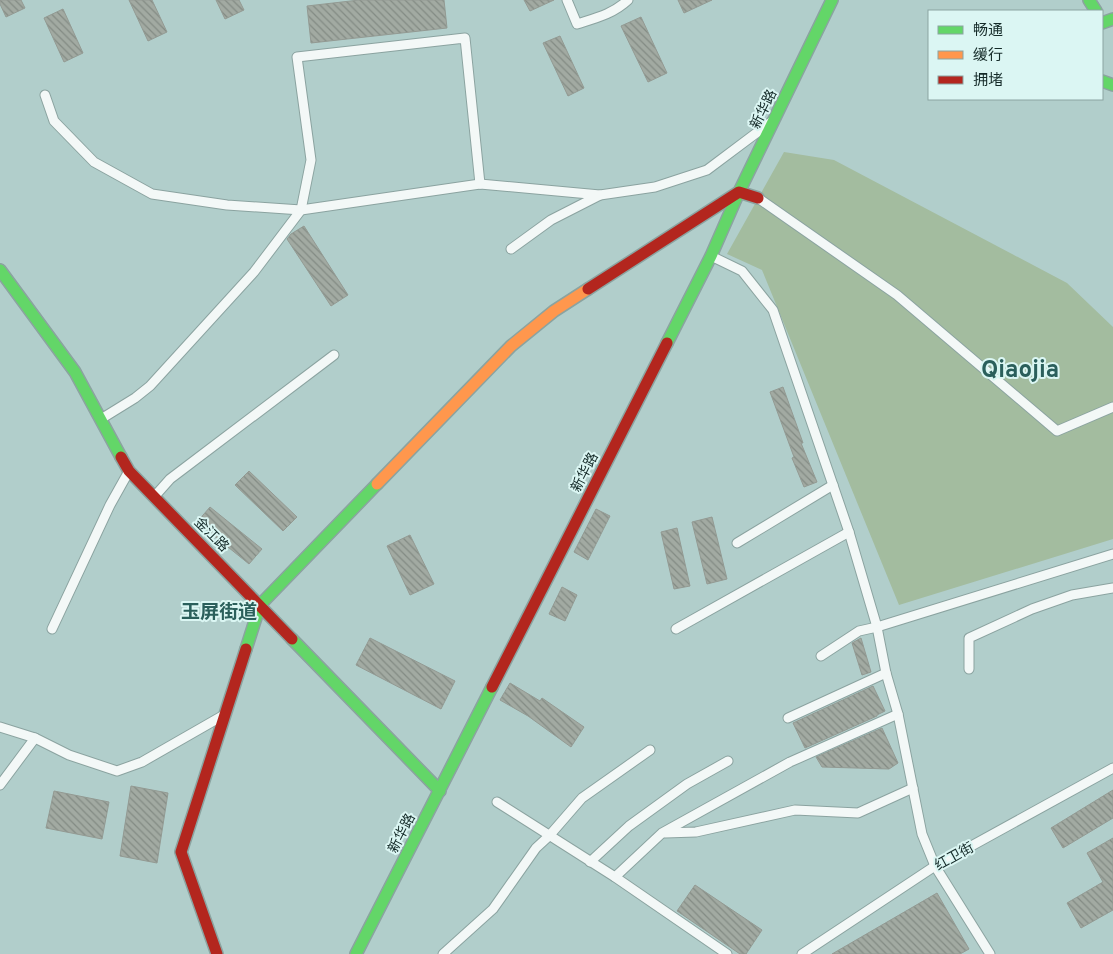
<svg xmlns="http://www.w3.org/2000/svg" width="1113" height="954" viewBox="0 0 1113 954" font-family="Overpass,'Noto Sans SC',sans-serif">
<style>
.green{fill:#a3bc9f}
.building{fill:url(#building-back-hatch);stroke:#939a93}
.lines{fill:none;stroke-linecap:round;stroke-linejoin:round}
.street-casing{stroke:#8ba3a0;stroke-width:11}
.fast-casing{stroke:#8ba3a0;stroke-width:14}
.slow-casing{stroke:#8ba3a0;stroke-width:14}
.jam-casing{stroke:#8ba3a0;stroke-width:14}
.street{stroke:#f3f8f7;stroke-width:9}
.fast{stroke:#63d668;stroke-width:11}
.slow{stroke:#ff974d;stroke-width:11}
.jam{stroke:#b3261e;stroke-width:11}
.labels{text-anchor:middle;stroke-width:4;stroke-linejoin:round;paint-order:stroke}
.street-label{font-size:14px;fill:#142a28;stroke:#dbf6f3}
.district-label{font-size:19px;font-weight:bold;fill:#2a5f5b;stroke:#dbf6f3}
.town-label{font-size:24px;font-weight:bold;fill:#2a5f5b;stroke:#dbf6f3}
</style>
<defs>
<pattern id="building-back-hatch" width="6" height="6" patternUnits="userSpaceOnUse" patternTransform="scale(1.25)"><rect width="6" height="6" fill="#a2aaa2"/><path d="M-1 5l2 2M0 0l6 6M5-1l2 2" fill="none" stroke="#838b84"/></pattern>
</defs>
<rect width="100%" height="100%" fill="#b1cecb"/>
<path class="green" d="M784,152L834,160L1067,283L1113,327V539L899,605L762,270L727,254Z"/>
<g class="building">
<path d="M0,0H21L25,8L6,17L0,4Z"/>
<path d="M129,0H152L167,32L148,41Z"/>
<path d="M216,0H239L244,10L225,19Z"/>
<path d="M359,0H444L447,28L311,43L307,6Z"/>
<path d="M524,0H554L530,11Z"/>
<path d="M678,0H712L684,13Z"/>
<path d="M63,9L83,53L64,62L44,18Z"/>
<path d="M641,17L667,73L648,82L621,26Z"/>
<path d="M560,36L584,88L568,96L543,43Z"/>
<path d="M304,226L348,295L331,306L287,239L291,234Z"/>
<path d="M783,387L803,443H801L817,482L804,487L792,458L794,457L770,392Z"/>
<path d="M249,471L297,517L283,531L235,485Z"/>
<path d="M210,507L262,549L249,564L197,522Z"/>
<path d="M596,509L610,516L588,560L574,552Z"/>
<path d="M712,517L727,579L707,584L692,522Z"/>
<path d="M677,528L690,586L674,589L661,532Z"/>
<path d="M410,535L434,584L410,595L387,546Z"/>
<path d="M562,587L577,595L565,621L549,614Z"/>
<path d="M370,638L455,681L441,709L356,665Z"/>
<path d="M861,638L871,672L862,675L852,643Z"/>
<path d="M510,683L540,701L542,698L584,727L571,747L528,716L500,700Z"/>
<path d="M873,686L885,711L877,715V716L805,748L793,723Z"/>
<path d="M882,728L898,763L889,769L822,767L816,757Z"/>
<path d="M131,786L168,793L157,863L120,856Z"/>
<path d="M1113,790V818L1063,848L1051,828Z"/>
<path d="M54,791L109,802L102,839L46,828Z"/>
<path d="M1113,838V910L1081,928L1067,903L1103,882L1087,853Z"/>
<path d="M695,885L762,930L746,954H740L677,911Z"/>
<path d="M937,893L969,949L960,954H832Z"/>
</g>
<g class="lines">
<g class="street-casing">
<g id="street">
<path d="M567,0L577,24C596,18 613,14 628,0"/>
<path d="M45,95L54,121L94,162L152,194L227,205L301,210L480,184L600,195L655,187L707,170L771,122"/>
<path d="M758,198L897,295L1057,431L1113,407"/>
<path d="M511,249L551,220L600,195"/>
<path d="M711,256L742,271L773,310L849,532L877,627L886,673L898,714L922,834L935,866L990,954"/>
<path d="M101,419L135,398L150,386L254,272L301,210L311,160L297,57L465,38L480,184"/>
<path d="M154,497L170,479L334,355"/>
<path d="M737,543L833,485"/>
<path d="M52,629L110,505L129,471"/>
<path d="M676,629L849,532"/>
<path d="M821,656L859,631L877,627L1113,554"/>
<path d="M969,669V638L1032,609L1072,595L1113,588"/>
<path d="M788,718L886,673"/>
<path d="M0,727L35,738L69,755L117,771L142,762L224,715"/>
<path d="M0,785L35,738"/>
<path d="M497,802L615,877L727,954"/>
<path d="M665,833L696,832L795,810L858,813L913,788"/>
<path d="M590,862L629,826L687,784L728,761"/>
<path d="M615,877L662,833L790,762L898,714"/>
<path d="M443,954L493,909L536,848L549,836L582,798L650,750"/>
<path d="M802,954L935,866L1113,768"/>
</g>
</g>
<g class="fast-casing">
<g id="fast">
<path d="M1089,0L1096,11"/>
<path d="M1102,23L1113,19"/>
<path d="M1102,81L1113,85"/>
<path d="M0,270L75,372L121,457"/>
<path d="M667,343L711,256L739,192L832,0"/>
<path d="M292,639L440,791"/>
<path d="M246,649L260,605L377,484"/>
<path d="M356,954L492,687"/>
</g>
</g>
<g class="slow-casing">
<path id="slow" d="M377,484L511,346L554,311L588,289"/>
</g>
<g class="jam-casing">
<g id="jam">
<path d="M588,289L739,192L758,198"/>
<path d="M121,457L129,471L292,639"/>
<path d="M492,687L667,343"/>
<path d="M217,954L181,852L246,649"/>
</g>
</g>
<use href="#street" class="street"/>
<use href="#fast" class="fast"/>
<use href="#slow" class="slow"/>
<use href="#jam" class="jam"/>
</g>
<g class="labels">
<g class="street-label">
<text transform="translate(763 109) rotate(-64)" y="5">新华路</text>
<text transform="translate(584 472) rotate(-63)" y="5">新华路</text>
<text transform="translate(212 534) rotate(45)" y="5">金江路</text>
<text transform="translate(401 833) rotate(-63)" y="5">新华路</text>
<text transform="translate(954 856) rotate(-29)" y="5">红卫街</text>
</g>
<g class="district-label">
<text x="219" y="618">玉屏街道</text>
</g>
<g class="town-label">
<text x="1020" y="377">Qiaojia</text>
</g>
</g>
<rect x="928" y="10" width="175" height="90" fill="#dbf6f3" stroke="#8ba4a2"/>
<rect x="938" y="26" width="25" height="8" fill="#63d668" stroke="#8ba4a2"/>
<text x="973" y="35" font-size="15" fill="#142a28">畅通</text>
<rect x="938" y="51" width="25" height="8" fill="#ff974d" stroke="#8ba4a2"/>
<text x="973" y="60" font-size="15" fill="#142a28">缓行</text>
<rect x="938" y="76" width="25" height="8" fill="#b3261e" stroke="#8ba4a2"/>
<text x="973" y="85" font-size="15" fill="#142a28">拥堵</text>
</svg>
